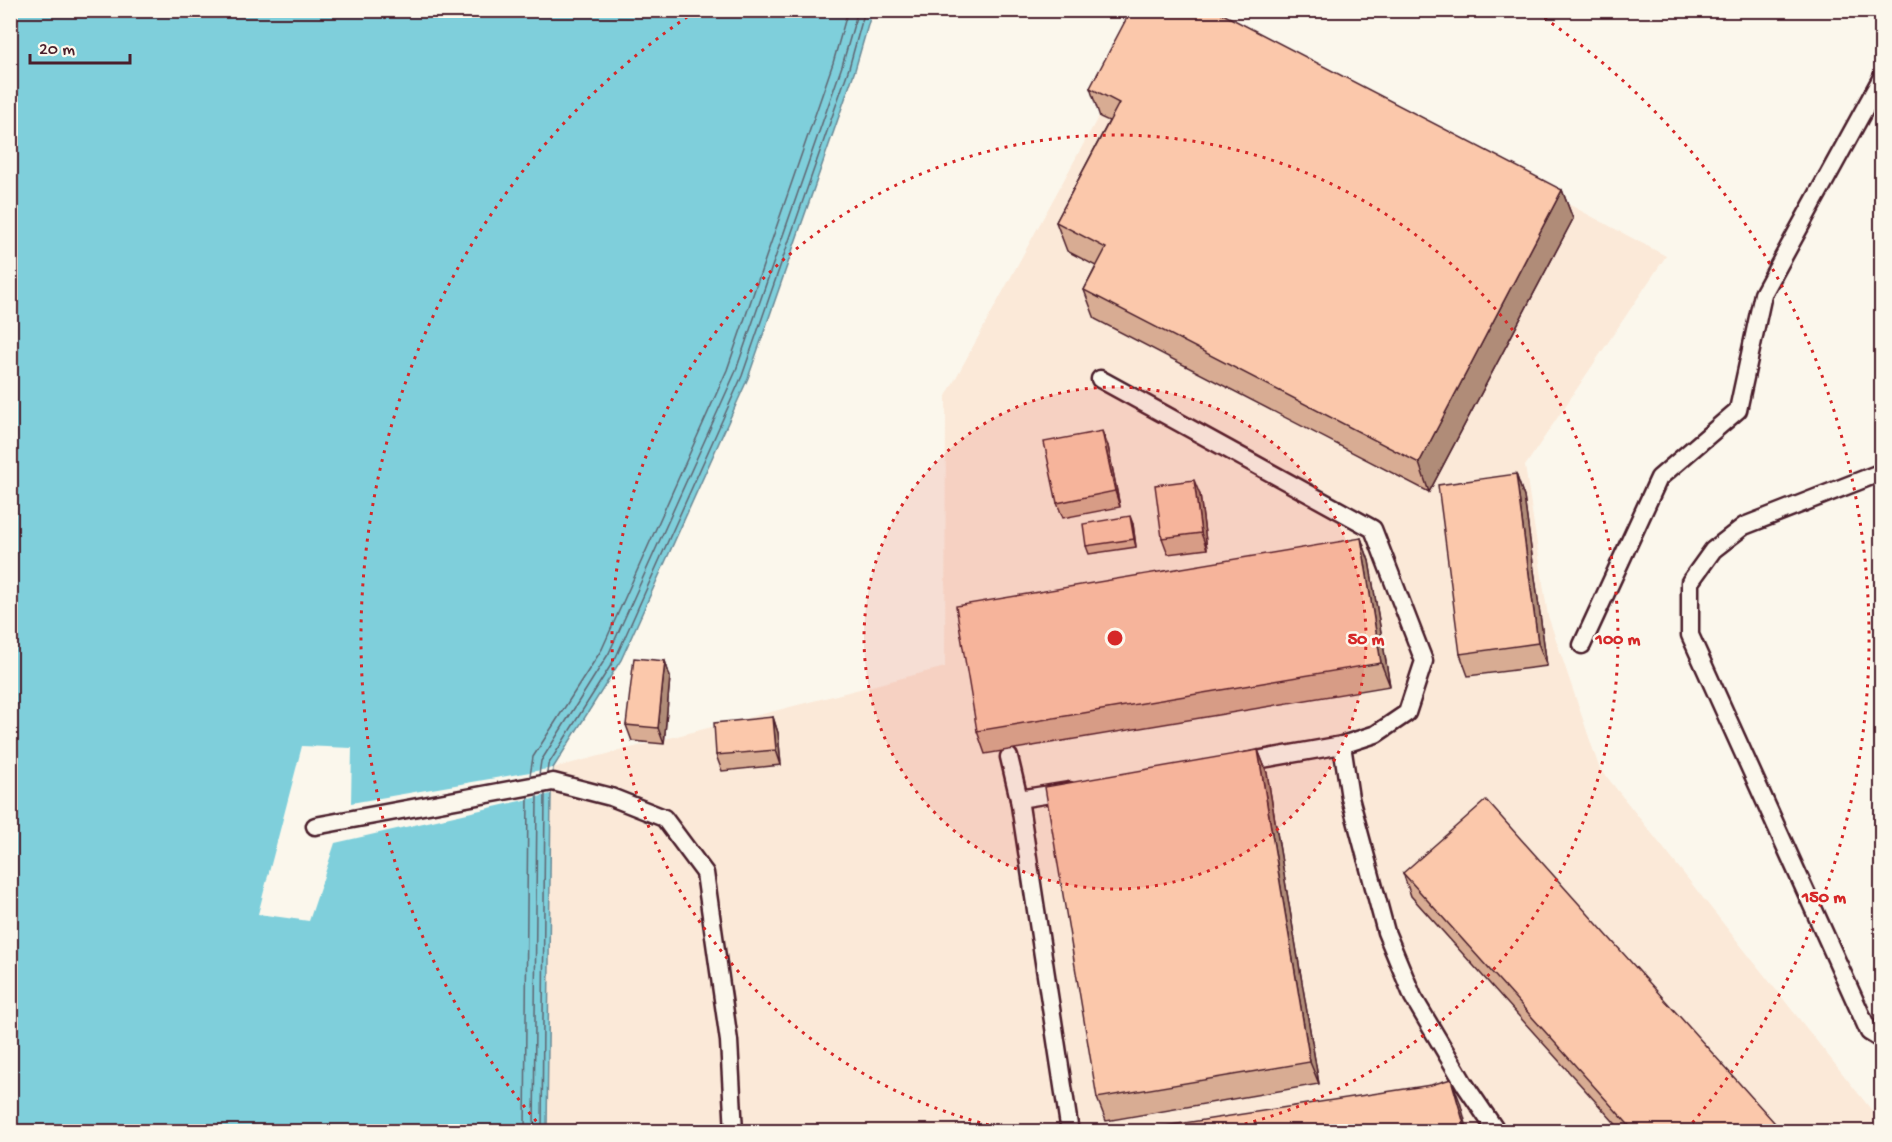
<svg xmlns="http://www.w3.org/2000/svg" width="1892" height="1142" viewBox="0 0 1892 1142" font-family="'Gochi Hand',sans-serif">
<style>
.built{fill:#fbe9d8}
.water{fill:#7fcfdb;stroke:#6a8995;stroke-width:1.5}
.pier{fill:#fbf7ec}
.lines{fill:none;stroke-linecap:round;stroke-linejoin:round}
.shore{stroke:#5f6571;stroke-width:1.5}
.service-casing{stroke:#4a1f2b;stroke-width:21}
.service{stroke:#fbf7ec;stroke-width:16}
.wall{fill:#d8ac93;stroke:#4a1f2b;stroke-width:1.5}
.shaded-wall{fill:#b08c78;stroke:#4a1f2b;stroke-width:1.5}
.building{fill:#fbc8ab;stroke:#4a1f2b;stroke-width:1.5}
.ring{fill:none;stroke:#d62828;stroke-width:3;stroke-dasharray:3 6}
.centre{fill:#d62828;stroke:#fbf7ec;stroke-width:3}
.ring-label{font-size:18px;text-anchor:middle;font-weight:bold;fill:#d62828;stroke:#fbf7ec;stroke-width:5;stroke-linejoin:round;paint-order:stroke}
</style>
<rect width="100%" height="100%" fill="#fbf7ec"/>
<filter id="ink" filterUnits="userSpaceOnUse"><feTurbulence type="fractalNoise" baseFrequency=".0167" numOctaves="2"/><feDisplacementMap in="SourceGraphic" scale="12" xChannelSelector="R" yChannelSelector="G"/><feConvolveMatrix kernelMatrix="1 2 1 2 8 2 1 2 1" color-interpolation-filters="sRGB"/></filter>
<g filter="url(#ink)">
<path class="built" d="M1156,11H1206L1666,256L1525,466L1548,616L1599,767L1881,1122V1131H547L551,794L302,746L553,768L945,667L946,396Z"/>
<path class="water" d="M10,11H872L855,70L748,378L621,660L553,768L551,794L547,1131H11Z"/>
<path class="pier" d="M302,746L352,748L351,803L553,768L551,794L335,843L309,921L258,914Z"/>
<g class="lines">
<g class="shore">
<path d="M547,773L548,765L616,657L742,376L849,68L865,10"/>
<path d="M539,775L541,761L609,653L735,373L842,66L858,10"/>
<path d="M530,776L533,757L602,649L727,370L833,63L848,10"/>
<path d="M525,1132L528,796"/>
<path d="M534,1132L537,795"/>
<path d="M542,1132L545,793"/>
</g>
<g class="service-casing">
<g id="service">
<path d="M1100,379L1373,529L1424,661L1407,713L1376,734L1342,745L1350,798L1386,932L1413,997L1465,1085L1497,1132"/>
<path d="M1882,472L1744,526L1713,550L1690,582V635L1869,1032L1882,1040"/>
<path d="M1582,645L1659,478L1738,410L1763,294L1882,77"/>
<path d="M1009,757L1019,799L1070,1132"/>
<path d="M1239,763L1342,745"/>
<path d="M1019,799L1069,791"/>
<path d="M315,826L553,782L611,797L664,818L705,873L729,1041L734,1132"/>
</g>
</g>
<use href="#service" class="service"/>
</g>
<g class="wall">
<path d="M1090,88L1562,190L1573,219L1429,492L1095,319L1084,290L1096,266L1067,251L1056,222L1109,121L1100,117Z"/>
<path d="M1108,446L1120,507L1063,518L1057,503Z"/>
<path d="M1516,474L1524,497L1547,666L1468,676L1460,654Z"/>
<path d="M1200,495L1207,549L1168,554L1162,538Z"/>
<path d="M1133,524L1136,547L1089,554L1086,546Z"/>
<path d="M1361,538L1369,561L1390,686L985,754L977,731Z"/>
<path d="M665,661L670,677L664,744L632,741L626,725Z"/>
<path d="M773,717L778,733L781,765L722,771L716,755Z"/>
<path d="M1258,750L1267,773L1319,1084L1106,1121L1097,1098Z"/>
<path d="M1403,873L1782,1131H1622L1411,896Z"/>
</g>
<g class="shaded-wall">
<path d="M1562,190L1573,219L1429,492L1419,463Z"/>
<path d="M1102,431L1108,446L1120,507L1115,491Z"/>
<path d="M1516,474L1524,497L1547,666L1538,643Z"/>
<path d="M1194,480L1200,495L1207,549L1201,533Z"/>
<path d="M1130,516L1133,524L1136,547L1134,539Z"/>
<path d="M1361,538L1369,561L1390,686L1381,663Z"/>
<path d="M665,661L670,677L664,744L658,728Z"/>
<path d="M773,717L778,733L781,765L776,750Z"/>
<path d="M1258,750L1267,773L1319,1084L1310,1062Z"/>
<path d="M1451,1079L1460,1102L1468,1131H1466Z"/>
</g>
<g class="building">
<path d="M1131,10H1215L1562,190L1419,463L1084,290L1106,248L1056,222L1119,103L1090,88Z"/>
<path d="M1102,431L1115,491L1057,503L1044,442Z"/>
<path d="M1516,474L1538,643L1460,654L1438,485Z"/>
<path d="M1194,480L1201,533L1162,538L1155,485Z"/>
<path d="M1130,516L1134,539L1086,546L1083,524Z"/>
<path d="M1361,538L1381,663L977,731L956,606Z"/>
<path d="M634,658L665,661L658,728L626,725Z"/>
<path d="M773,717L776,750L716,755L714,723Z"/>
<path d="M1258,750L1310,1062L1097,1098L1045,787Z"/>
<path d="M1486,800L1782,1131H1634L1403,873Z"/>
<path d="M1451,1079L1466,1131H1132L1431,1085Z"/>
</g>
</g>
<circle cx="1115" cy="638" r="251" fill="#d62828" fill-opacity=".12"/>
<g class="ring">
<circle cx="1115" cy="638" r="251"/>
<path d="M1015 1131A503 503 0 1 1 1215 1131"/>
<path d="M542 1128A754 754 0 0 1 693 13M1537 13A754 754 0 0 1 1688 1128"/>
</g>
<circle cx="1115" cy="638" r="9" class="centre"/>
<g class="ring-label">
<text x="1366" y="644">50 m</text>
<text x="1618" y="644">100 m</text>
<text x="1824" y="902">150 m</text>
</g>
<rect width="1892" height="1142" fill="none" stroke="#fbf7ec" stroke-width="36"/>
<rect x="18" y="18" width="1856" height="1106" fill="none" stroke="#4a1f2b" stroke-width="2" filter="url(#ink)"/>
<path d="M30 54v9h100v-9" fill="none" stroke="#4a1f2b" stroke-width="3"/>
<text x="39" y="54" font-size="18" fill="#4a1f2b" stroke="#fbf7ec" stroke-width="4.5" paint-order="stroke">20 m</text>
</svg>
